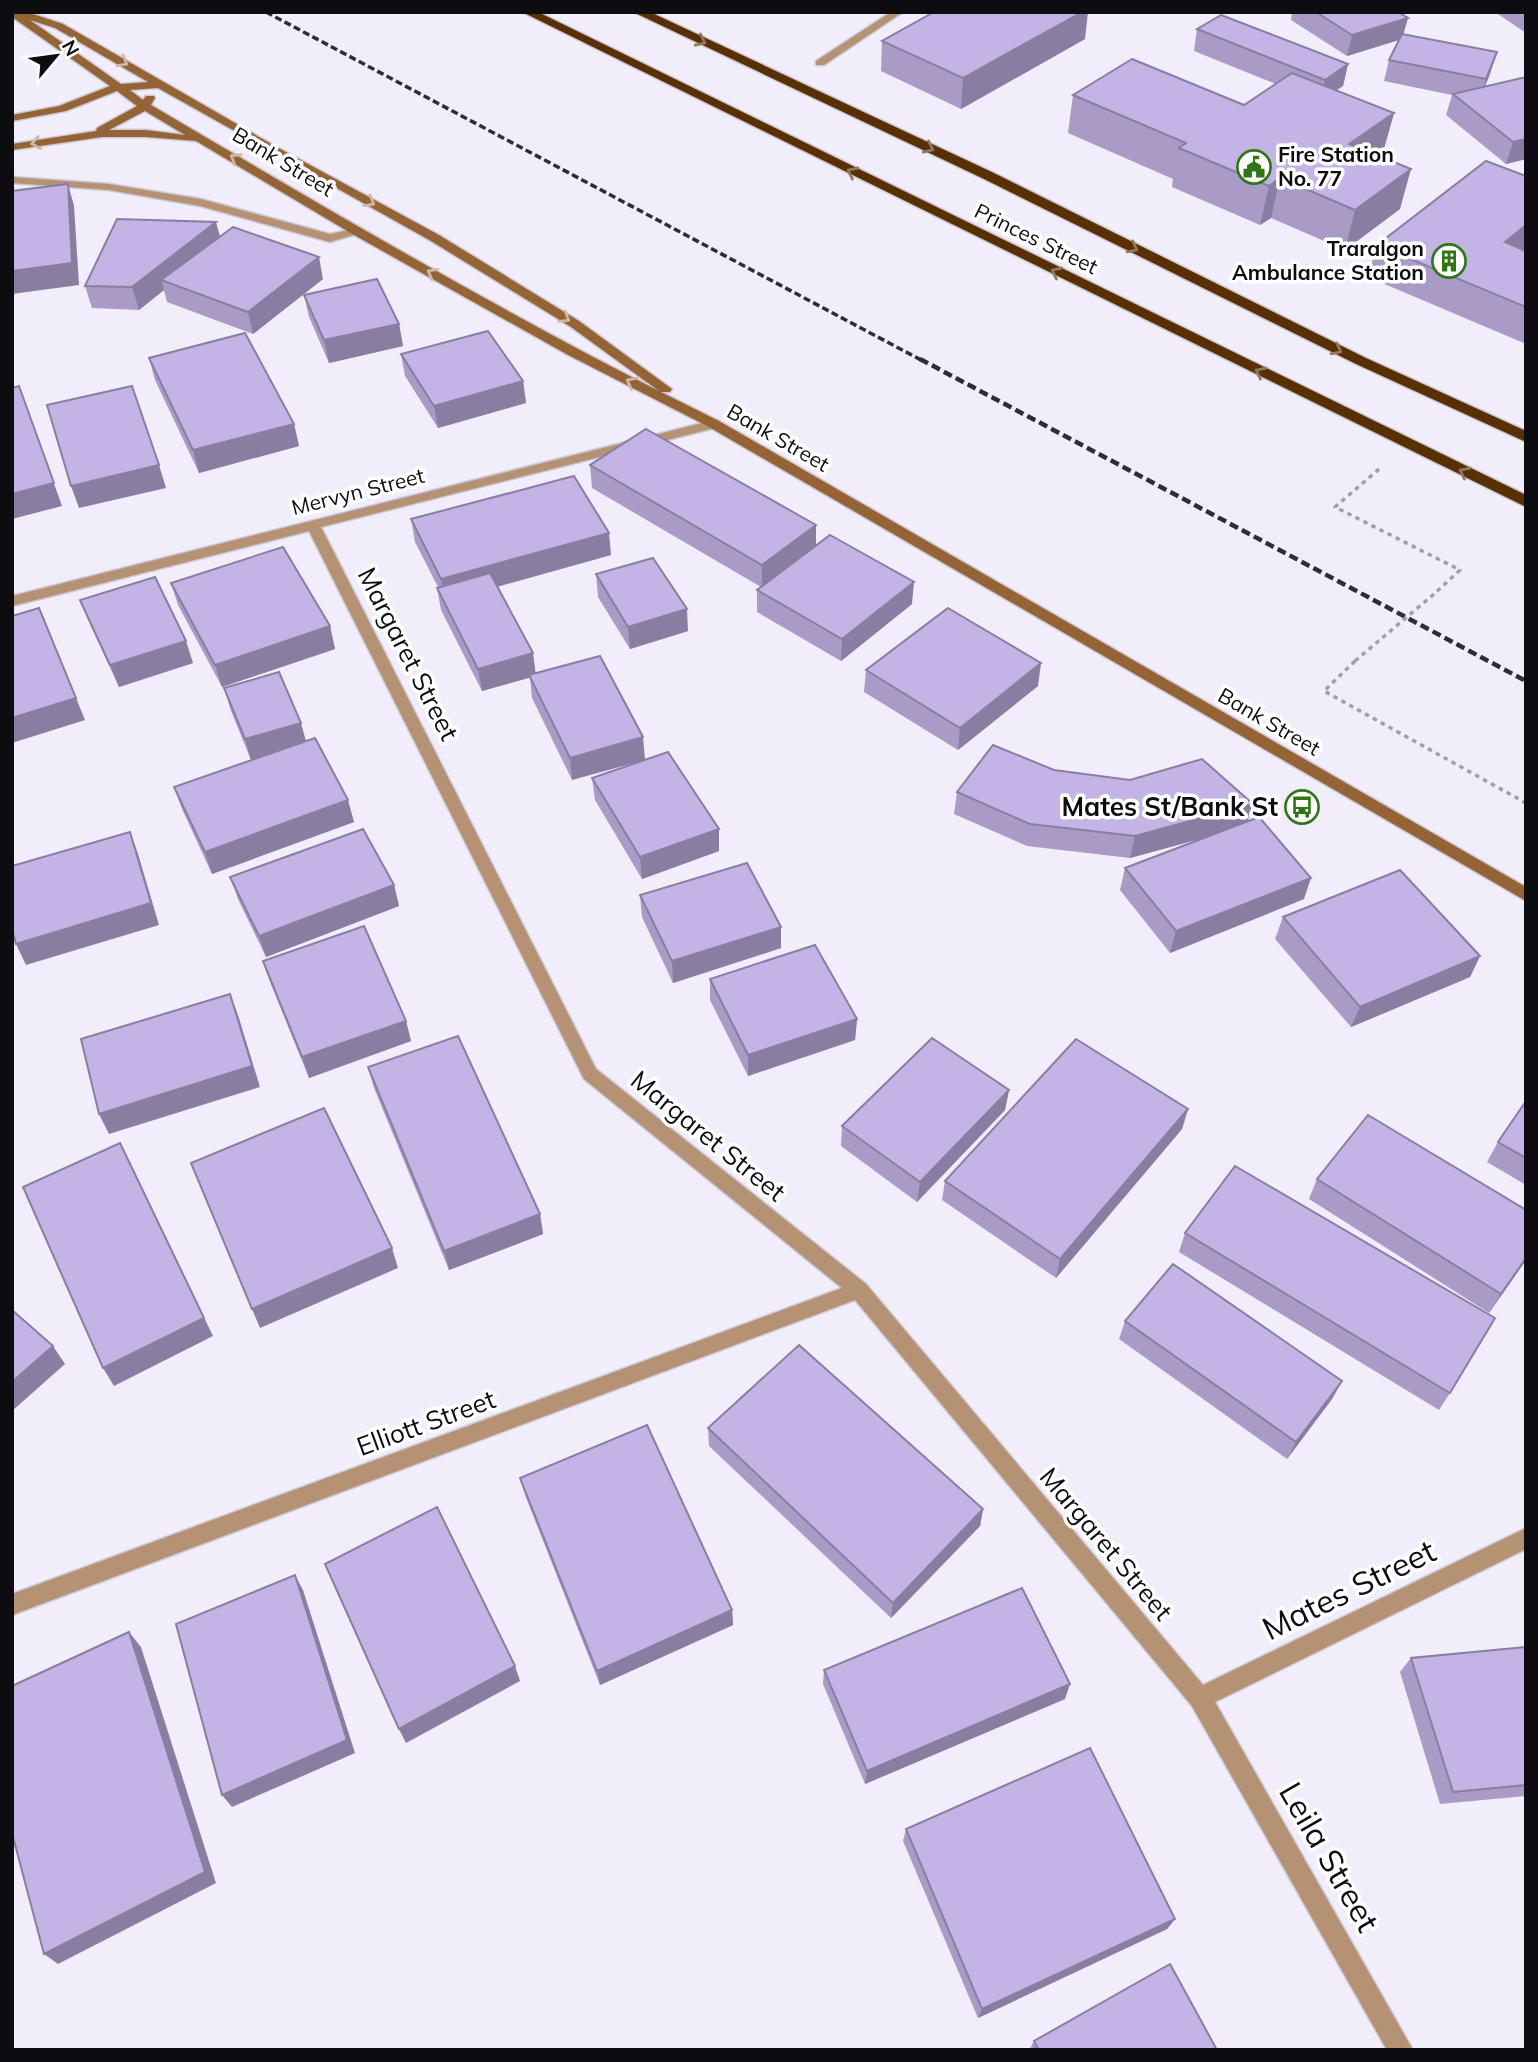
<svg xmlns="http://www.w3.org/2000/svg" width="1538" height="2062" viewBox="0 0 1538 2062" font-family="Mulish,sans-serif">
<style>
.lines{fill:none;stroke-linecap:round;stroke-linejoin:round}
.lane-casing{stroke:#cdc9d5;stroke-width:3}
.street-casing{stroke:#cdc9d5;stroke-width:3}
.secondary-casing{stroke:#cdc9d5;stroke-width:3}
.highway-casing{stroke:#cdc9d5;stroke-width:3}
.path{stroke:#a29fa9;stroke-width:3.5;stroke-dasharray:4.5 4.5;stroke-linecap:butt}
.lane{fill:#b59274;fill-rule:evenodd}
.street{fill:#b59274;fill-rule:evenodd}
.secondary{fill:#956436;fill-rule:evenodd}
.highway{fill:#583004;fill-rule:evenodd}
.rail-far1{stroke:#2f2d33;stroke-width:3.5;stroke-dasharray:7 3.5;stroke-linecap:butt}
.rail{stroke:#2f2d33;stroke-width:4.5;stroke-dasharray:9 4.5;stroke-linecap:butt}
.path-bridge{stroke:#a29fa9;stroke-width:3.5;stroke-dasharray:4.5 4.5;stroke-linecap:butt}
.wall{fill:#a99bc6}
.shaded-wall{fill:#897ea1}
.building{fill:#c4b4e6;stroke:#897ea1;stroke-width:2}
.oneway{stroke:#92785c}
.oneway2{stroke:#cfb9a5}
.labels{text-anchor:middle;stroke-width:7;stroke-linejoin:round;paint-order:stroke}
.far-poi-label{font-size:21px;font-weight:bold;fill:#0d0c10;stroke:#fff;text-anchor:start}
.far-street-label{font-size:21px;fill:#0d0c10;stroke:#fff}
.street-label{font-size:26px;fill:#0d0c10;stroke:#fff}
.poi-label{font-size:26px;font-weight:bold;fill:#0d0c10;stroke:#fff;text-anchor:end}
.near-street-label{font-size:32px;fill:#0d0c10;stroke:#fff}
</style>
<rect width="100%" height="100%" fill="#f1edfb"/>
<g class="lines">
<g class="lane-casing">
<path id="lane" d="M12,177L109,184L201,199L330,234L358,228L364,232L330,242L200,206L109,190L12,183Z"/>
</g>
<g class="street-casing">
<g id="street">
<path d="M891,12H903L824,65H816V61Z"/>
<path d="M714,420L719,421V427L321,527L596,1069L866,1284L1203,1685L1526,1528V1549L1215,1702L1413,2050H1387L1192,1706L855,1300L12,1615V1594L842,1288L584,1079L309,531L12,606V596Z"/>
</g>
</g>
<g class="secondary-casing">
<path id="secondary" d="M12,12H27L63,24L275,146L439,235L579,321L672,389L670,392H661L719,421L1526,887V901L709,427L568,355L354,235L196,141L146,137H102L12,150V144L96,131L97,128L137,106L117,91L66,111L12,121V115L59,106L110,86L12,17ZM30,20L55,28L148,82L121,84ZM158,88L431,241L571,327L659,391C486,303 319,204 151,105L155,98L154,96H146L143,100L130,90ZM145,111L185,135L146,130H109Z"/>
</g>
<g class="highway-casing">
<g id="highway">
<path d="M522,12H538L1526,495V507Z"/>
<path d="M633,12H650L994,173L1366,358L1526,431V442L1356,364L984,179Z"/>
</g>
</g>
<g class="path">
<path d="M1379,469L1335,507L1460,570L1434,594"/>
<path d="M1355,661L1324,691L1526,803"/>
</g>
<use href="#lane" class="lane"/>
<use href="#street" class="street"/>
<use href="#secondary" class="secondary"/>
<use href="#highway" class="highway"/>
<path class="rail-far1" d="M266,12L923,361"/>
<path class="rail" d="M920,359L1526,681"/>
<path class="path-bridge" d="M1355,661L1434,594"/>
</g>
<g class="wall">
<path d="M1292,12H1398L1408,18L1403,34L1497,52L1485,86L1526,159L1506,164L1446,115L1452,95L1384,81L1389,60L1399,40L1347,56L1291,20Z"/>
<path d="M1495,12H1526V33Z"/>
<path d="M1197,29L1348,64L1343,86L1336,90L1394,113L1383,152L1378,156L1400,209L1345,250L1271,218L1260,225L1172,187L1173,179L1068,133L1073,95L1244,105L1276,84L1194,51Z"/>
<path d="M1085,39L961,109L881,71L882,41Z"/>
<path d="M1526,176V248L1523,250L1526,251V344L1368,277L1377,245Z"/>
<path d="M220,237L323,279L253,334L167,302L164,290L139,310L92,308L85,286Z"/>
<path d="M304,295L399,324L403,346L329,363L309,317Z"/>
<path d="M401,354L523,381L526,403L438,428L405,376Z"/>
<path d="M149,358L294,424L299,446L199,473L155,380Z"/>
<path d="M590,465L816,546L912,604L841,661L757,612V590L761,587L592,488Z"/>
<path d="M411,519L611,555L497,587L533,653L535,674L600,656L572,780L532,698L530,677L482,691L441,610L437,588L438,587L415,542Z"/>
<path d="M596,574L688,631L630,649L598,597Z"/>
<path d="M171,583L330,626L335,649L222,687L178,605Z"/>
<path d="M80,600L193,663L119,687L89,622Z"/>
<path d="M866,670L1038,686L958,750L864,692Z"/>
<path d="M224,688L306,741L354,822L212,874L182,809L174,787L251,760L231,711Z"/>
<path d="M1054,770L1253,804L1247,822L1304,899L1170,953L1120,890L1125,868L1211,836L1130,858L1027,846L954,814L957,792Z"/>
<path d="M592,778L719,829V851L642,879L595,800Z"/>
<path d="M230,877L394,885L399,906L266,957L238,899Z"/>
<path d="M640,895L781,927V948L673,983L642,917Z"/>
<path d="M1283,917L1480,956L1470,977L1351,1027L1275,939Z"/>
<path d="M263,961L406,1021L411,1041L309,1078L270,982Z"/>
<path d="M710,979L857,1019L855,1040L748,1076L710,1000Z"/>
<path d="M368,1067L540,1214L543,1234L449,1270L374,1088Z"/>
<path d="M1009,1090L1005,1110L917,1202L841,1146L842,1126Z"/>
<path d="M1526,1101V1185L1487,1162L1498,1142Z"/>
<path d="M1188,1109L1182,1129L1056,1278L942,1200L945,1181Z"/>
<path d="M1317,1179L1526,1210V1260L1489,1313L1309,1199Z"/>
<path d="M1185,1233L1450,1393L1439,1410L1179,1252Z"/>
<path d="M1125,1321L1342,1381L1332,1399L1287,1459L1119,1339Z"/>
<path d="M708,1428L983,1509L980,1526L891,1618L709,1446Z"/>
<path d="M520,1478L732,1610L733,1625L600,1685L525,1495Z"/>
<path d="M1526,1647V1796L1440,1804L1400,1672L1411,1658Z"/>
<path d="M824,1670L1065,1699L865,1784L823,1684Z"/>
<path d="M906,1829L1175,1919L1167,1929L978,2018L903,1841Z"/>
<path d="M1034,2041L1217,2050H1029Z"/>
</g>
<g class="shaded-wall">
<path d="M1082,12H1088L1085,39L961,109L963,78Z"/>
<path d="M1408,18L1402,39L1347,56L1352,35Z"/>
<path d="M1497,52L1490,74L1479,101L1486,79Z"/>
<path d="M1348,64L1343,86L1320,101L1325,80Z"/>
<path d="M1394,113L1383,152L1339,184L1349,144Z"/>
<path d="M1526,139V159L1506,164L1513,142Z"/>
<path d="M1411,169L1400,209L1345,250L1355,210Z"/>
<path d="M1280,178L1271,218L1260,225L1269,186Z"/>
<path d="M68,184L74,206L79,285L12,294V271Z"/>
<path d="M216,222L222,244L161,280L164,290L139,310L132,287Z"/>
<path d="M1526,225V248L1494,274L1505,242Z"/>
<path d="M319,257L323,279L253,334L248,312Z"/>
<path d="M399,324L403,346L329,363L324,340Z"/>
<path d="M523,381L526,403L438,428L434,406Z"/>
<path d="M27,408L62,506L12,519V494Z"/>
<path d="M294,424L299,446L199,473L193,450Z"/>
<path d="M159,465L166,488L79,508L71,486Z"/>
<path d="M816,525V548L762,588V565Z"/>
<path d="M609,533L611,555L445,601L441,579Z"/>
<path d="M914,582L912,604L841,661L842,639Z"/>
<path d="M687,609L688,631L630,649L628,627Z"/>
<path d="M330,626L335,649L222,687L215,665Z"/>
<path d="M186,641L193,663L119,687L110,665Z"/>
<path d="M533,653L536,676L482,691L478,669Z"/>
<path d="M1041,663L1038,686L958,750L960,728Z"/>
<path d="M76,698L85,720L12,743V718Z"/>
<path d="M301,723L307,745L251,761L245,739Z"/>
<path d="M643,737L645,760L572,780L570,758Z"/>
<path d="M348,800L354,822L212,874L205,852Z"/>
<path d="M1253,804L1246,826L1130,858L1135,836Z"/>
<path d="M719,829V851L642,879L640,857Z"/>
<path d="M130,832L138,854L159,925L26,965L16,944Z"/>
<path d="M1311,878L1304,899L1170,953L1176,931Z"/>
<path d="M394,885L399,906L266,957L259,936Z"/>
<path d="M781,927V948L673,983L672,961Z"/>
<path d="M1480,956L1470,977L1351,1027L1360,1007Z"/>
<path d="M230,994L238,1015L260,1087L109,1134L99,1114Z"/>
<path d="M857,1019L855,1040L748,1076V1055Z"/>
<path d="M406,1021L411,1041L309,1078L302,1057Z"/>
<path d="M1009,1090L1005,1110L917,1202L920,1182Z"/>
<path d="M1188,1109L1182,1129L1056,1278L1060,1259Z"/>
<path d="M120,1143L213,1336L114,1386L103,1368Z"/>
<path d="M540,1214L543,1234L449,1270L444,1251Z"/>
<path d="M392,1248L398,1268L260,1328L252,1309Z"/>
<path d="M1526,1258V1260L1489,1313L1501,1294Z"/>
<path d="M53,1346L65,1364L12,1411V1382Z"/>
<path d="M1342,1381L1332,1399L1287,1459L1296,1442Z"/>
<path d="M983,1509L980,1526L891,1618L893,1603Z"/>
<path d="M295,1575L303,1590L355,1753L232,1807L222,1795Z"/>
<path d="M732,1610L733,1625L600,1685L597,1671Z"/>
<path d="M129,1632L141,1647L216,1883L58,1964L44,1954Z"/>
<path d="M515,1666L520,1681L406,1743L399,1729Z"/>
<path d="M1070,1684L1065,1699L865,1784L867,1771Z"/>
<path d="M1175,1919L1167,1929L978,2018L982,2009Z"/>
</g>
<g class="building">
<path d="M934,12H1082L963,78L882,41Z"/>
<path d="M1316,12H1398L1408,18L1352,35Z"/>
<path d="M1221,15L1348,64L1325,80L1197,29Z"/>
<path d="M1402,34L1497,52L1486,79L1389,60Z"/>
<path d="M1132,59L1244,105L1292,73L1394,113L1349,144L1411,169L1355,210L1280,178L1269,186L1179,148L1186,143L1073,95Z"/>
<path d="M1526,77V139L1513,142L1453,94Z"/>
<path d="M1486,161L1526,176V225L1505,242L1526,251V307L1377,245Z"/>
<path d="M68,184L72,263L12,271V191Z"/>
<path d="M117,219L216,222L132,287L85,286Z"/>
<path d="M233,227L319,257L248,312L161,280Z"/>
<path d="M377,279L399,324L324,340L304,295Z"/>
<path d="M488,331L523,381L434,406L401,354Z"/>
<path d="M245,333L294,424L193,450L149,358Z"/>
<path d="M19,386L54,483L12,494V388Z"/>
<path d="M132,386L159,465L71,486L47,405Z"/>
<path d="M646,429L816,525L762,565L590,465Z"/>
<path d="M574,476L609,533L441,579L411,519Z"/>
<path d="M830,535L914,582L842,639L757,590Z"/>
<path d="M283,547L330,626L215,665L171,583Z"/>
<path d="M653,558L687,609L628,627L596,574Z"/>
<path d="M490,573L533,653L478,669L437,588Z"/>
<path d="M155,577L186,641L110,665L80,600Z"/>
<path d="M39,608L76,698L12,718V616Z"/>
<path d="M948,608L1041,663L960,728L866,670Z"/>
<path d="M600,656L643,737L570,758L529,675Z"/>
<path d="M279,672L301,723L245,739L224,688Z"/>
<path d="M315,738L348,800L205,852L174,787Z"/>
<path d="M993,745L1054,770L1130,780L1202,759L1253,804L1135,836L1030,824L957,792Z"/>
<path d="M668,752L719,829L640,857L592,778Z"/>
<path d="M1259,817L1311,878L1176,931L1125,868Z"/>
<path d="M363,829L394,885L259,936L230,877Z"/>
<path d="M130,832L151,903L16,944L12,929V866Z"/>
<path d="M747,863L781,927L672,961L640,895Z"/>
<path d="M1400,870L1480,956L1360,1007L1283,917Z"/>
<path d="M364,926L406,1021L302,1057L263,961Z"/>
<path d="M815,945L857,1019L748,1055L710,979Z"/>
<path d="M230,994L252,1066L99,1114L81,1039Z"/>
<path d="M458,1036L540,1214L444,1251L368,1067Z"/>
<path d="M932,1038L1009,1090L920,1182L842,1126Z"/>
<path d="M1076,1039L1188,1109L1060,1259L945,1181Z"/>
<path d="M1526,1101V1158L1498,1142Z"/>
<path d="M324,1108L392,1248L252,1309L191,1163Z"/>
<path d="M1368,1115L1526,1210V1258L1501,1294L1317,1179Z"/>
<path d="M120,1143L204,1318L103,1368L23,1187Z"/>
<path d="M1235,1166L1495,1318L1450,1393L1185,1233Z"/>
<path d="M1173,1264L1342,1381L1296,1442L1125,1321Z"/>
<path d="M12,1310L53,1346L12,1382Z"/>
<path d="M799,1345L983,1509L893,1603L708,1428Z"/>
<path d="M647,1425L732,1610L597,1671L520,1478Z"/>
<path d="M437,1507L515,1666L399,1729L325,1564Z"/>
<path d="M295,1575L347,1740L222,1795L176,1624Z"/>
<path d="M1022,1588L1070,1684L867,1771L824,1670Z"/>
<path d="M129,1632L205,1872L44,1954L12,1833V1686Z"/>
<path d="M1526,1647V1785L1453,1792L1411,1658Z"/>
<path d="M1090,1748L1175,1919L982,2009L906,1829Z"/>
<path d="M1170,1964L1217,2050H1039L1034,2041Z"/>
</g>
<defs><path id="oneway-chevron" d="M-2-3.5L2.5 0L-2 3.5" fill="none" stroke-width="1.6" stroke-linecap="round" stroke-linejoin="round" transform="scale(1.75)"/></defs>
<g class="oneway">
<use href="#oneway-chevron" transform="translate(701 41) rotate(25)"/>
<use href="#oneway-chevron" transform="translate(929 148) rotate(25)"/>
<use href="#oneway-chevron" transform="translate(852 172) rotate(-154)"/>
<use href="#oneway-chevron" transform="translate(1133 248) rotate(27)"/>
<use href="#oneway-chevron" transform="translate(1056 272) rotate(-154)"/>
<use href="#oneway-chevron" transform="translate(1337 350) rotate(27)"/>
<use href="#oneway-chevron" transform="translate(1260 372) rotate(-154)"/>
<use href="#oneway-chevron" transform="translate(1464 472) rotate(-154)"/>
</g>
<g class="oneway2">
<use href="#oneway-chevron" transform="translate(123 62) rotate(30)"/>
<use href="#oneway-chevron" transform="translate(36 143) rotate(170)"/>
<use href="#oneway-chevron" transform="translate(235 158) rotate(-149)"/>
<use href="#oneway-chevron" transform="translate(370 202) rotate(29)"/>
<use href="#oneway-chevron" transform="translate(432 273) rotate(-151)"/>
<use href="#oneway-chevron" transform="translate(565 318) rotate(32)"/>
<use href="#oneway-chevron" transform="translate(631 382) rotate(-153)"/>
</g>
<defs>
<g id="civic-ring" transform="scale(1.75)"><circle r="9.5" fill="#fff" stroke="#317616" stroke-width="1.5"/><path d="M-.6-6.5H3V-4.5H.6V-3L4-1V1h2V6H-6V1h2V-1L-.6-3ZM-1.2 2.5V6h2.4V2.5Z" fill="#317616"/></g>
<g id="building-ring" transform="scale(1.75)"><circle r="9.5" fill="#fff" stroke="#317616" stroke-width="1.5"/><path d="M-4-6H4V6H1V3H-1V6H-4ZM-2.5-4.3h1.7v1.8h-1.7ZM.8-4.3h1.7v1.8H.8ZM-2.5-1h1.7V.8h-1.7ZM.8-1h1.7V.8H.8Z" fill="#317616"/></g>
<g id="bus-ring" transform="scale(1.75)"><circle r="9.5" fill="#fff" stroke="#317616" stroke-width="1.5"/><path d="M-5-6H5V4H4V6H2V4H-2V6H-4V4H-5ZM-3.5-4V0h7V-4ZM-3.5 1.2v1.5H-2V1.2ZM2 1.2v1.5H3.5V1.2Z" fill="#317616"/></g>
</defs>
<g fill-rule="evenodd">
<use href="#civic-ring" x="1254" y="167"/>
<use href="#building-ring" x="1449" y="261"/>
<use href="#bus-ring" x="1302" y="807"/>
</g>
<g class="labels">
<g class="far-poi-label">
<text x="1278" y="162">Fire Station<tspan x="1278" dy="24">No. 77</tspan></text>
<text x="1424" y="256" text-anchor="end">Traralgon<tspan x="1424" dy="24">Ambulance Station</tspan></text>
</g>
<g class="far-street-label">
<text transform="translate(283 162) rotate(31)" y="7">Bank Street</text>
<text transform="translate(1036 239) rotate(26)" y="7">Princes Street</text>
<text transform="translate(778 438) rotate(30)" y="7">Bank Street</text>
<text transform="translate(358 492) rotate(-14)" y="7">Mervyn Street</text>
<text transform="translate(1269 722) rotate(30)" y="7">Bank Street</text>
</g>
<g class="street-label">
<text transform="translate(408 654) rotate(63)" y="9">Margaret Street</text>
<text transform="translate(708 1136) rotate(39)" y="9">Margaret Street</text>
<text transform="translate(426 1423) rotate(-20)" y="9">Elliott Street</text>
<text transform="translate(1106 1544) rotate(50)" y="9">Margaret Street</text>
</g>
<g class="poi-label">
<text x="1278" y="816">Mates St/Bank St</text>
</g>
<g class="near-street-label">
<text transform="translate(1349 1590) rotate(-26)" y="11">Mates Street</text>
<text transform="translate(1329 1857) rotate(60)" y="11">Leila Street</text>
</g>
</g>
<rect width="1538" height="2062" fill="none" stroke="#0d0c10" stroke-width="28"/>
<g transform="translate(56 56) rotate(61)" stroke="#ffffff" stroke-width="5" paint-order="stroke">
<path d="M0-5L12 26L0 18L-12 26Z" fill="#0d0c10"/>
<text y="-10" font-size="19" font-weight="bold" text-anchor="middle" fill="#0d0c10">N</text>
</g>
</svg>
